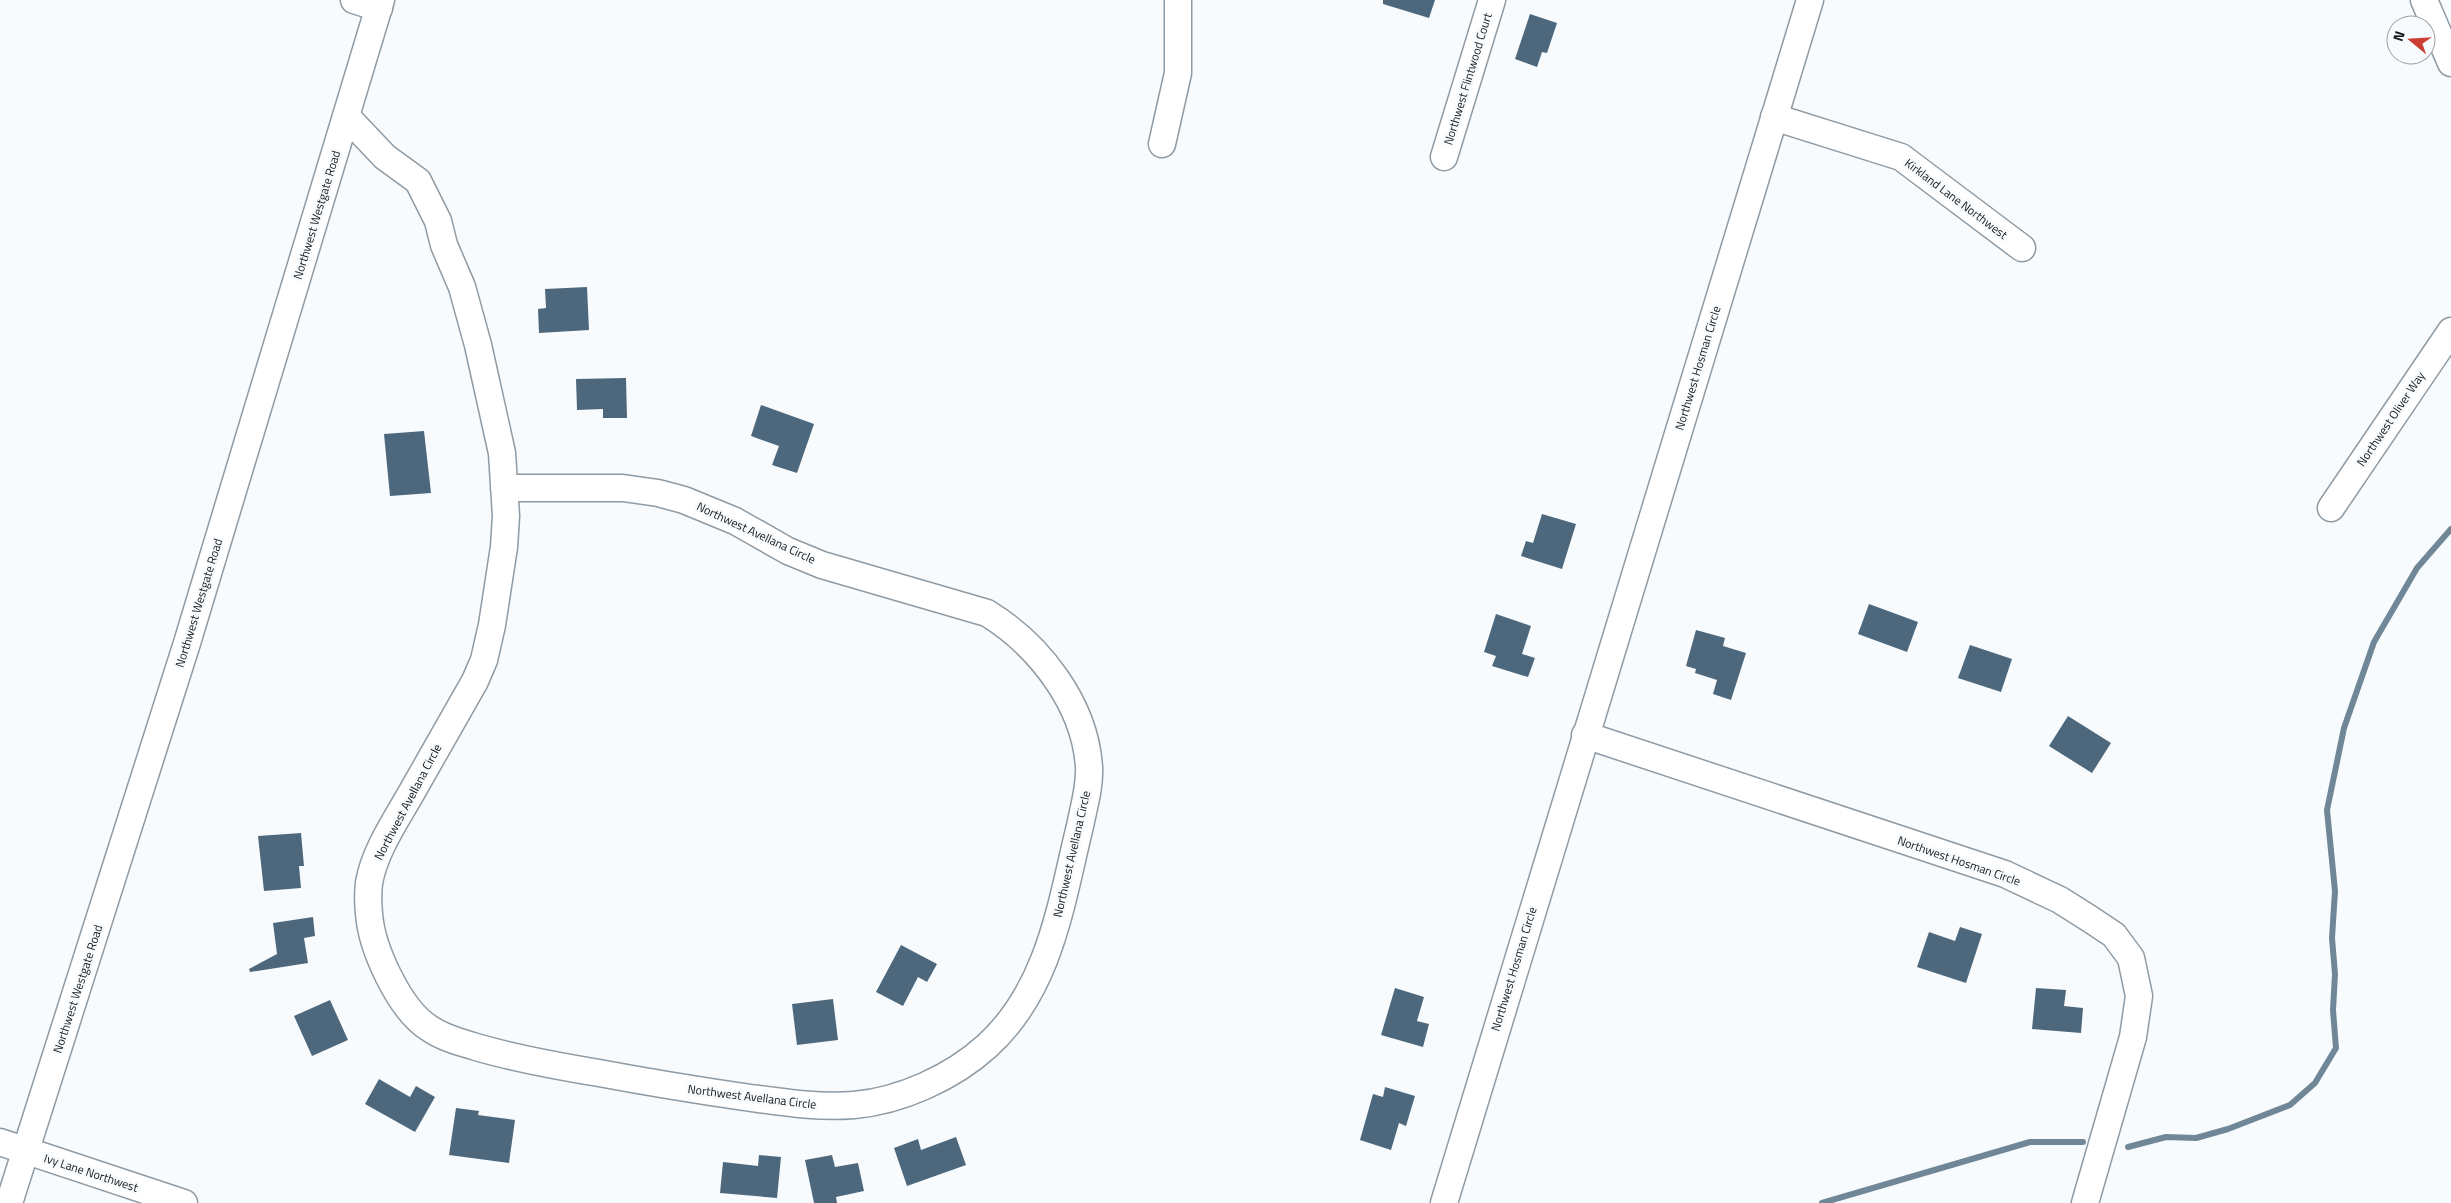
<svg xmlns="http://www.w3.org/2000/svg" width="2451" height="1203" viewBox="0 0 2451 1203" font-family="'Titillium Web',sans-serif">
<style>
.lines{fill:none;stroke-linecap:round;stroke-linejoin:round}
.stream{stroke:#708797;stroke-width:6}
.building{fill:#4d687c}
.minor-casing{stroke:#8e9ba5;stroke-width:29}
.minor{stroke:#fff;stroke-width:26}
.labels{text-anchor:middle;stroke-width:5;stroke-linejoin:round;paint-order:stroke}
.street-label{font-size:12px;fill:#14191d;stroke:#f8fbfd}
</style>
<rect width="100%" height="100%" fill="#f8fbfd"/>
<g class="lines">
<g class="stream">
<path d="M2128,1147L2166,1137L2196,1138L2228,1129L2290,1105L2315,1083L2336,1048L2333,1010L2335,974L2332,938L2335,891L2327,810L2344,728L2374,642L2417,568L2451,529"/>
<path d="M1822,1203L2030,1142H2083"/>
</g>
</g>
<g class="building">
<path d="M1383,0H1435L1429,18L1383,4Z"/>
<path d="M1530,14L1557,23L1547,53L1542,52L1537,67L1515,59Z"/>
<path d="M587,287L589,330L539,333L538,309L546,308L545,289Z"/>
<path d="M626,378L627,418H603V409L577,410L576,379Z"/>
<path d="M761,405L814,424L797,473L772,465L779,446L751,436Z"/>
<path d="M424,431L431,493L390,496L384,434Z"/>
<path d="M1542,514L1576,524L1562,569L1521,556L1526,541L1533,543Z"/>
<path d="M1869,604L1918,622L1907,652L1858,634Z"/>
<path d="M1496,614L1531,626L1522,654L1535,658L1528,677L1492,666L1496,656L1484,652Z"/>
<path d="M1696,630L1725,638L1723,646L1746,653L1731,700L1713,694L1717,680L1695,673L1696,669L1686,666Z"/>
<path d="M1970,645L2012,659L2001,692L1958,678Z"/>
<path d="M2068,716L2111,743L2092,773L2049,746Z"/>
<path d="M301,833L304,866H299L301,888L264,891L258,836Z"/>
<path d="M313,917L315,936L304,938L308,963L250,972L249,969L277,954L273,923Z"/>
<path d="M1960,927L1982,934L1966,983L1917,967L1929,932L1955,941Z"/>
<path d="M901,945L937,964L927,982L918,977L903,1006L876,992Z"/>
<path d="M1395,988L1424,997L1417,1021L1429,1024L1423,1047L1381,1035Z"/>
<path d="M2036,988L2066,990L2064,1006L2083,1008L2081,1033L2032,1029Z"/>
<path d="M833,999L838,1040L797,1045L792,1004Z"/>
<path d="M330,1000L348,1040L312,1056L294,1016Z"/>
<path d="M379,1079L410,1097L416,1086L435,1097L415,1132L365,1104Z"/>
<path d="M1385,1087L1415,1096L1406,1126L1399,1123L1391,1150L1360,1140L1373,1094L1383,1097Z"/>
<path d="M456,1108L479,1111L478,1115L515,1120L509,1163L449,1155Z"/>
<path d="M956,1137L966,1165L907,1186L894,1148L918,1139L921,1150Z"/>
<path d="M759,1155L781,1157L777,1198L720,1193L723,1162L758,1166Z"/>
<path d="M832,1155L835,1167L858,1163L864,1191L836,1197L837,1203H814L805,1160Z"/>
</g>
<g class="lines">
<g class="minor-casing">
<g id="minor">
<path d="M354,0L379,8"/>
<path d="M2424,0L2451,63"/>
<path d="M347,117L385,157L418,181L438,221L444,245L462,287L478,345L502,453L506,516L504,547L492,625L484,660L475,681C453,720 431,758 409,797C394,823 374,853 369,883C368,892 368,904 369,913C371,947 399,1009 429,1028C443,1038 460,1042 476,1047C517,1059 557,1066 599,1073C647,1082 696,1090 744,1097C781,1102 817,1108 854,1105C901,1101 953,1077 987,1046C1050,989 1061,903 1080,826C1084,806 1090,787 1089,767C1085,704 1039,645 987,613L822,565L788,551L735,521L684,500L658,493L623,488H504"/>
<path d="M1774,117L1901,157L2022,248"/>
<path d="M1162,144L1178,73V0"/>
<path d="M1444,157L1492,0"/>
<path d="M2331,508L2451,331"/>
<path d="M1585,735L2005,874L2060,900L2090,919L2114,935L2131,958L2139,996L2133,1037L2085,1203"/>
<path d="M0,1142L184,1203"/>
<path d="M9,1203L187,643L381,0"/>
<path d="M1444,1203L1810,0"/>
</g>
</g>
<use href="#minor" class="minor"/>
</g>
<g class="labels">
<g class="street-label">
<text transform="translate(1468 79) rotate(-73)" y="4">Northwest Flintwood Court</text>
<text transform="translate(1956 199) rotate(37)" y="4">Kirkland Lane Northwest</text>
<text transform="translate(317 215) rotate(-73)" y="4">Northwest Westgate Road</text>
<text transform="translate(1698 368) rotate(-73)" y="4">Northwest Hosman Circle</text>
<text transform="translate(2391 419) rotate(-56)" y="4">Northwest Oliver Way</text>
<text transform="translate(756 533) rotate(25)" y="4">Northwest Avellana Circle</text>
<text transform="translate(199 603) rotate(-73)" y="4">Northwest Westgate Road</text>
<text transform="translate(408 802) rotate(-62)" y="4">Northwest Avellana Circle</text>
<text transform="translate(1072 854) rotate(-77)" y="4">Northwest Avellana Circle</text>
<text transform="translate(1959 861) rotate(19)" y="4">Northwest Hosman Circle</text>
<text transform="translate(1514 969) rotate(-73)" y="4">Northwest Hosman Circle</text>
<text transform="translate(78 989) rotate(-72)" y="4">Northwest Westgate Road</text>
<text transform="translate(752 1097) rotate(7)" y="4">Northwest Avellana Circle</text>
<text transform="translate(91 1173) rotate(18)" y="4">Ivy Lane Northwest</text>
</g>
</g>
<g transform="translate(2411 40) rotate(288)"><circle r="24" fill="#f8fbfd" stroke="#9da1a3"/>
<path d="M0-4L9 19L0 12L-9 19Z" fill="#cc3e34"/>
<text y="-8" font-size="14" font-weight="bold" text-anchor="middle" fill="#14191d">N</text>
</g>
</svg>
